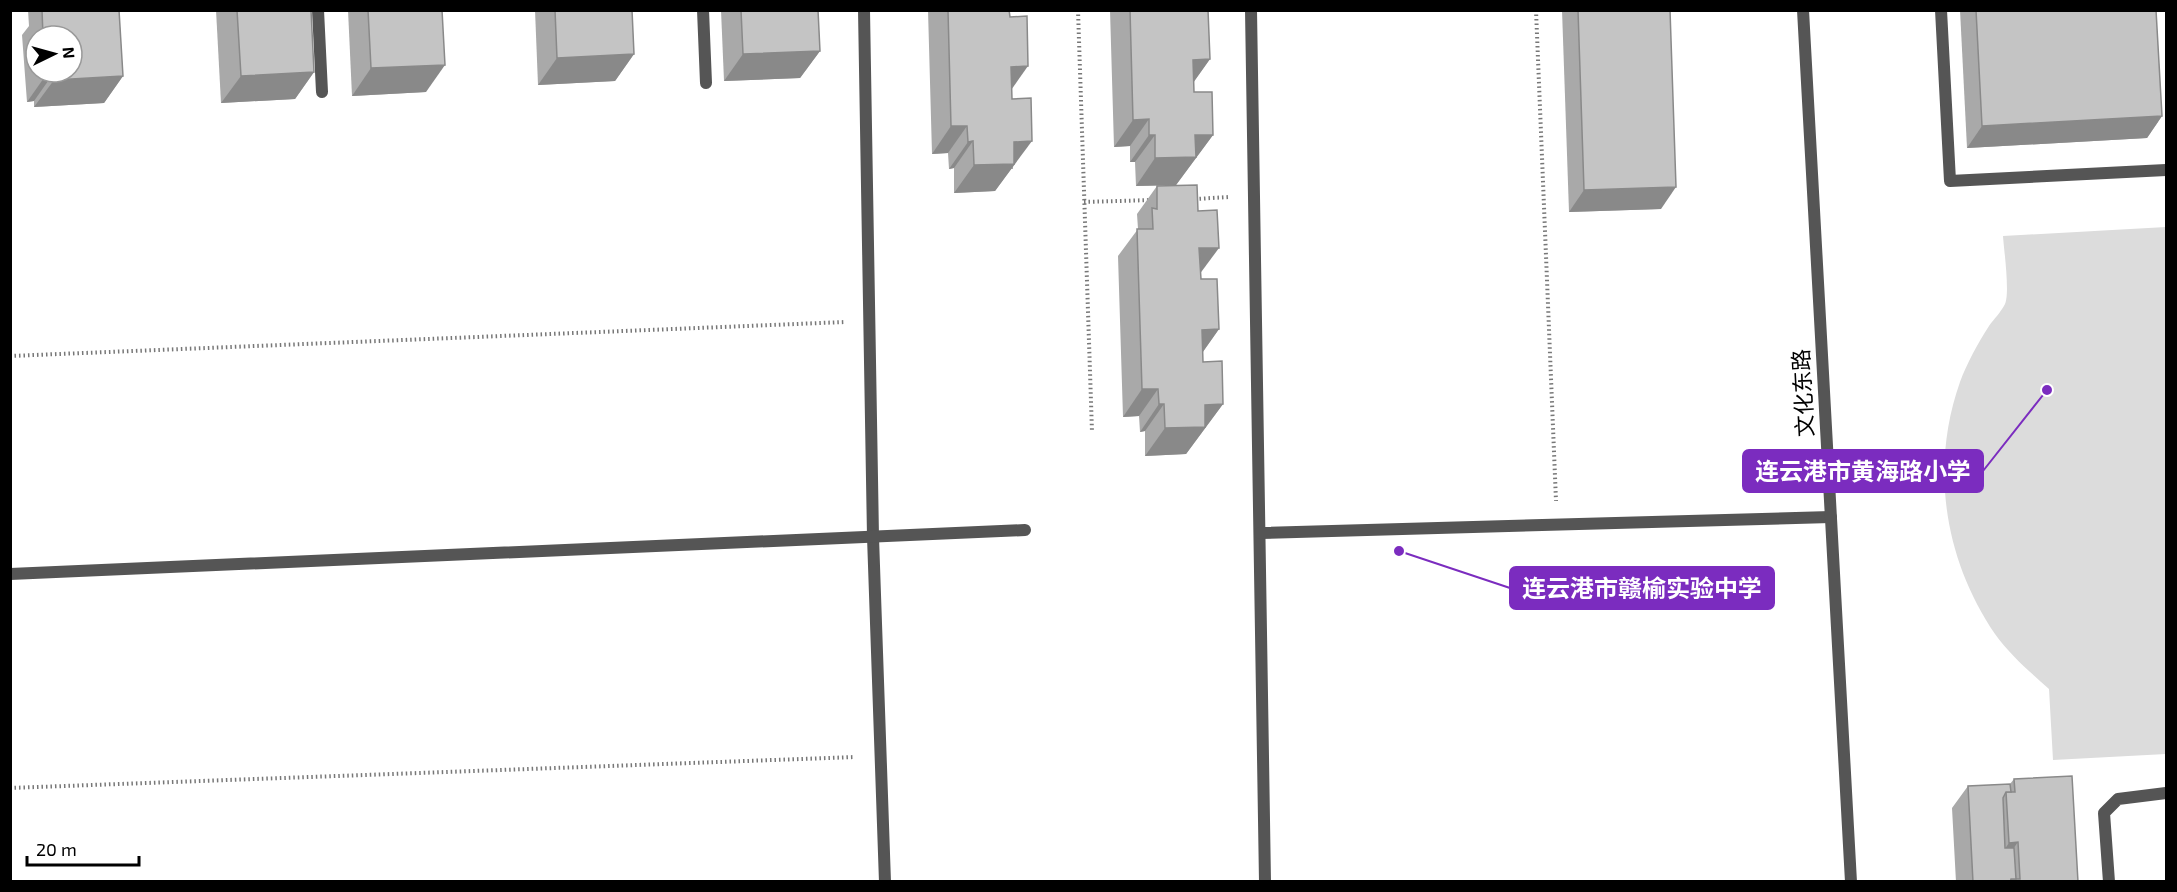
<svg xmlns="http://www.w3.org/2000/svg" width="2177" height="892" viewBox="0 0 2177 892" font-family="'Exo 2','Noto Sans SC',sans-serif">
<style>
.green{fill:#dcdcdc}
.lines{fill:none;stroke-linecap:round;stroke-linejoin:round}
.path{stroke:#777;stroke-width:4;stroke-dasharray:1.5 3;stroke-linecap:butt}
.service{stroke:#555;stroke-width:12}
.minor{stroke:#555;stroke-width:12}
.tertiary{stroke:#555;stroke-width:12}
.wall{fill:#a9a9a9;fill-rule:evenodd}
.shaded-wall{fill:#898989}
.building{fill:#c4c4c4;stroke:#898989;stroke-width:1.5}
.labels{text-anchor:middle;stroke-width:4.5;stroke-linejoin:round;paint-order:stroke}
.street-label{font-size:22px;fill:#000;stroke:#fff}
.leader{fill:none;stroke:#7b2cbf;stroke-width:2}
.callout-dot{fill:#7b2cbf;stroke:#fff;stroke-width:2}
.callout{fill:#7b2cbf;stroke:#7b2cbf;stroke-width:2}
.callout-label{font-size:24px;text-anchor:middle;font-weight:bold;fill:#fff}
</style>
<rect width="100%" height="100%" fill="#fff"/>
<path class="green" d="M2166,227V754L2053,760L2049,689C2030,672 2010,655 1995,634C1944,559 1930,467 1960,382C1967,363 1978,343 1989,326C1994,319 2001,312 2005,304C2010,293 2004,250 2003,236Z"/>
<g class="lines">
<g class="path">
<path d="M1078,10L1092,432"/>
<path d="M1536,10L1556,501"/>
<path d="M1195,199L1229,197"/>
<path d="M1084,202L1152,200"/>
<path d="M10,356L845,322"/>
<path d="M10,788L855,757"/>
</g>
<g class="service">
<path d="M318,10L322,92"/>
<path d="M703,10L706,83"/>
<path d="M1251,10L1265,882"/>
<path d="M1941,10L1950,181L2166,170"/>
<path d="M1260,533L1831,517"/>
<path d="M2109,882L2104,813L2118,799L2166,793"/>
</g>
<g class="minor">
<path d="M864,10L873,537L885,882"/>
<path d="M10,574L1025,530"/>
</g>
<path class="tertiary" d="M1803,10L1851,882"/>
</g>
<g class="wall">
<path d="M28,10H119L123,76L104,103L34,107V101L27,102L22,35L29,26ZM36,36H72V72H36Z"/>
<path d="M216,10H311L314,72L295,99L221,103Z"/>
<path d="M348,10H442L426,92L352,96Z"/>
<path d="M535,10H632L634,54L615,81L538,85Z"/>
<path d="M721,10H818L820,51L800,78L724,81Z"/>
<path d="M928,10H1010L1013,169H1011L995,191L954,193V168L949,169L948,153L932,154Z"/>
<path d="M1110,10H1208L1210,59L1193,83L1194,92L1213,135L1176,185L1136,186L1135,162H1130V146L1114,147Z"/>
<path d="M1562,10H1670L1661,209L1569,212Z"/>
<path d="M1960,10H2156L2162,116L2147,138L1967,148Z"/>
<path d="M1157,186L1200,274L1201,279L1219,329L1202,353L1203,362L1223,404L1186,454L1145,456V431L1140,432L1139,416L1123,417L1118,256L1138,229L1137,214Z"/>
<path d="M2014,779L2078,882H1956L1952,808L1968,786L2010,784Z"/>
</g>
<g class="shaded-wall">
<path d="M820,51L800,78L724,81L743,54Z"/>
<path d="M634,54L615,81L538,85L557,58Z"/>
<path d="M1210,59L1190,87L1193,60Z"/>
<path d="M445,65L426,92L352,96L371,68Z"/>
<path d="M1028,66L1009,93L1011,67Z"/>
<path d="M314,72L295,99L221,103L241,76Z"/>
<path d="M53,74L34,101L27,102L46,75Z"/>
<path d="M123,76L104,103L34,107L54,80Z"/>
<path d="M2162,116L2147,138L1967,148L1982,126Z"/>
<path d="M1149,119L1130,146L1114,147L1133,120Z"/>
<path d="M951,126H967L948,153L932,154Z"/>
<path d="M1149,135H1155L1135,162H1130Z"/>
<path d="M1195,135H1213L1176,185L1136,186L1155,158Z"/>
<path d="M973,141L954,168L949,169L968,142Z"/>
<path d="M1032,141L995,191L954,193L974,165L1014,142Z"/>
<path d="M1676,187L1661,209L1569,212L1584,190Z"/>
<path d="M1199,248H1219L1199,275Z"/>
<path d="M1219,329L1200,356L1202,330Z"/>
<path d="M1142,389H1158L1139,416L1123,417Z"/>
<path d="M1159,404H1164L1145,431L1140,432Z"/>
<path d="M1223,404L1186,454L1145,456L1165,428L1205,405Z"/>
<path d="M2018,842L1999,869L1990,870L2009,843Z"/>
</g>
<g class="building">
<path d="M42,10H119L123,76L54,80L53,74L46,75V72H72V36H43Z"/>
<path d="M237,10H311L314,72L241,76Z"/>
<path d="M368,10H442L445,65L371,68Z"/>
<path d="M555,10H632L634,54L557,58Z"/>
<path d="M741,10H818L820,51L743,54Z"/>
<path d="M948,10H1009L1010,17L1027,16L1028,66L1011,67L1012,99L1031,98L1032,141L1014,142V164L974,165L973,141L968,142L967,126H951Z"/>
<path d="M1130,10H1208L1210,59L1193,60L1194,92H1212L1213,135H1195L1196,157L1155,158V135H1149V119L1133,120Z"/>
<path d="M1578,10H1670L1676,187L1584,190Z"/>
<path d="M1976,10H2156L2162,116L1982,126Z"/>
<path d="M1197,185L1198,211L1217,210L1219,248H1199L1201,279H1217L1219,329L1202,330L1203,362L1222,361L1223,404L1205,405V427L1165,428L1164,404H1159L1158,389H1142L1137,229H1153L1152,208L1157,209V186Z"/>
<path d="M2072,776L2078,882H2011V879H2020L2018,842L2009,843L2006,792H2015L2014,779Z"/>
<path d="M2010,784L2011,792H2006L2003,798L2005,848H2014L2016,879H2011L2010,882H1973L1968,786Z"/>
</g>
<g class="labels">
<g class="street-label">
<text transform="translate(1803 393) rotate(-93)" y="8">文化东路</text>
</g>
</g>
<path class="leader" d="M2047 390L1983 471M1399 551L1510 588"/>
<g class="callout-dot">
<circle cx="2047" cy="390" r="6"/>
<circle cx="1399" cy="551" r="6"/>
</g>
<g class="callout">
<rect x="1743" y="450" width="240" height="42" rx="6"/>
<rect x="1510" y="567" width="264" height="42" rx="6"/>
</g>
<g class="callout-label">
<text x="1863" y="480">连云港市黄海路小学</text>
<text x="1642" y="597">连云港市赣榆实验中学</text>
</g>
<rect width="2177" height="892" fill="none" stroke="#000000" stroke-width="24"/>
<g transform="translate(54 54) rotate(85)"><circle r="28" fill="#ffffff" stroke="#999999" stroke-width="1.5"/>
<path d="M0-4.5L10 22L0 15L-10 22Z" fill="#000000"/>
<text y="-9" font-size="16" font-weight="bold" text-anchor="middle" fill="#000000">N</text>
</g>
<path d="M27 856v9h112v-9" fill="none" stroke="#000000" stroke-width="3"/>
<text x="36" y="856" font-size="18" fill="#000000" stroke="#ffffff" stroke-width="4.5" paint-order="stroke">20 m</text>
</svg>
